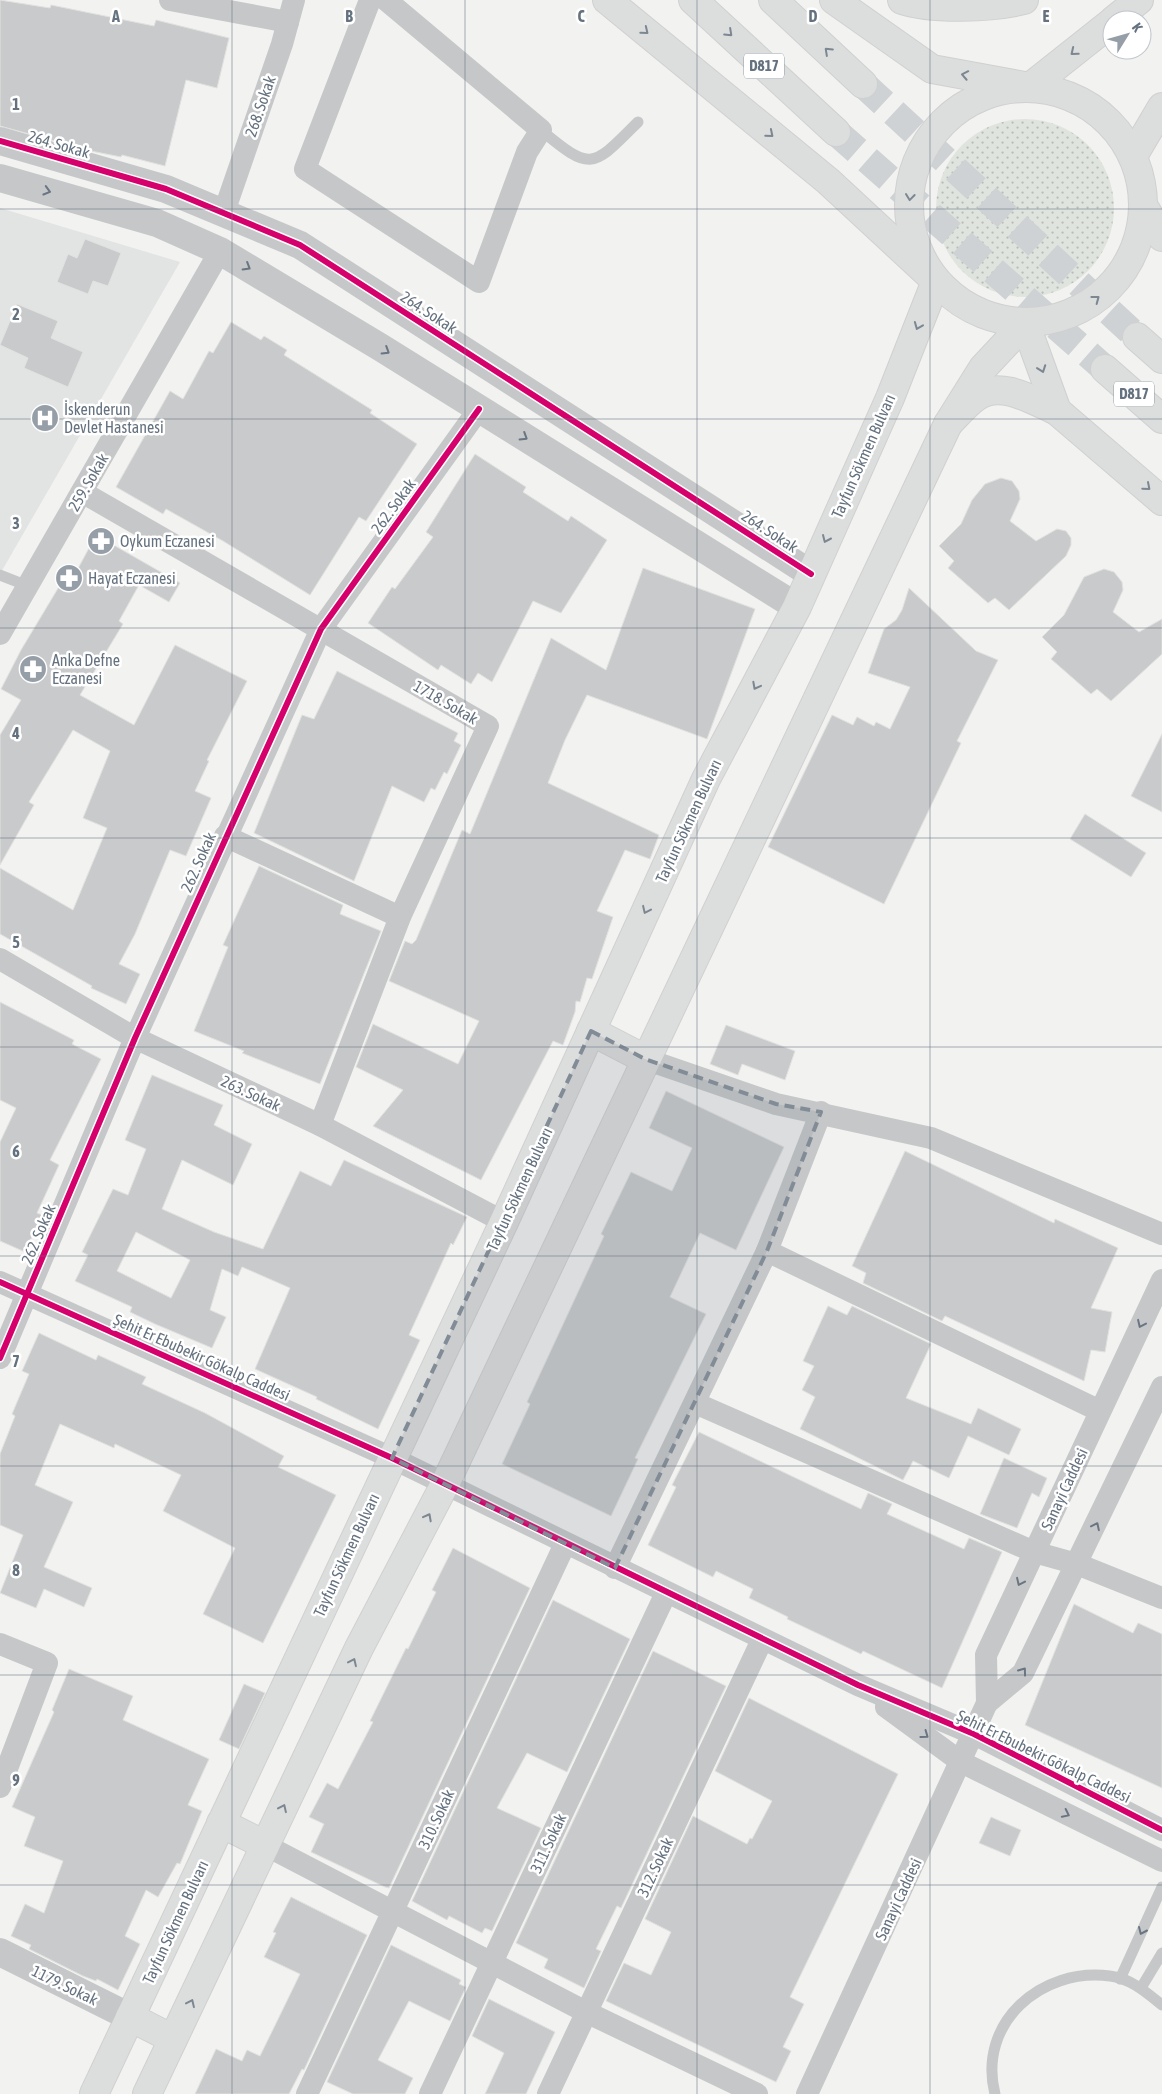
<svg xmlns="http://www.w3.org/2000/svg" width="1162" height="2094" viewBox="0 0 1162 2094" font-family="'Asap Condensed',sans-serif">
<style>
.built{fill:#e2e4e3}
.grass{fill:url(#grass-dots)}
.building{fill:#c9cacb;stroke:#e1e1e0;fill-rule:evenodd}
.lines{fill:none;stroke-linecap:round;stroke-linejoin:round}
.trunk-tunnel{stroke:#ced2d4;stroke-width:28;stroke-dasharray:28 14;stroke-linecap:butt}
.secondary-casing{stroke:#d0d0d0;stroke-width:30}
.trunk-casing{stroke:#cfd0d0;stroke-width:30}
.service{stroke:#c6c7c8;stroke-width:11}
.minor{stroke:#c6c7c8;stroke-width:22}
.tertiary{stroke:#c6c7c8;stroke-width:28}
.secondary{stroke:#dcdddd;stroke-width:28}
.trunk{stroke:#dcdddd;stroke-width:28}
.cycleway-casing{stroke:#fff;stroke-width:9}
.cycleway{stroke:#d6006c;stroke-width:6}
.oneway{stroke:#7c8792}
.oneway2{stroke:#697583}
.marked{fill:#828c97;fill-opacity:0.2;stroke:#828c97;stroke-width:4;stroke-dasharray:10 6;stroke-linejoin:round}
.grid{fill:none;stroke:#64717f;stroke-width:1;stroke-opacity:0.55}
.labels{text-anchor:middle;stroke-width:5;stroke-linejoin:round;paint-order:stroke}
.shield{fill:#fff;stroke:#929ca5;stroke-width:1}
.shield-label{font-size:15px;font-weight:bold;fill:#64717f}
.street-label{font-size:16px;fill:#64717f;stroke:#fff}
.poi-label{font-size:16px;fill:#64717f;stroke:#fff;text-anchor:start}
.grid-label{font-size:16px;text-anchor:middle;font-weight:bold;fill:#64717f;stroke:#fff;stroke-width:5;stroke-linejoin:round;paint-order:stroke}
</style>
<defs>
<pattern id="grass-dots" width="8" height="8" patternUnits="userSpaceOnUse" patternTransform="scale(1.25)"><rect width="8" height="8" fill="#e0e4de"/><path d="M2 2h.1M6 6h.1" fill="none" stroke="#b9bdb9" stroke-width="1.8" stroke-linecap="round"/></pattern>
</defs>
<rect width="100%" height="100%" fill="#f2f2f0"/>
<path class="built" d="M0,208L180,262L0,574Z"/>
<circle class="grass" cx="1025" cy="208" r="89"/>
<g class="building">
<path d="M0,0L50,8L51,5L154,26L156,20L229,38L217,88L186,80L165,166L122,155L121,157L91,151L0,126Z"/>
<path d="M85,239L121,253L108,286L93,281L88,294L57,282L68,254L77,258Z"/>
<path d="M17,304L58,321L51,338L83,352L68,387L24,368L28,358L0,345Z"/>
<path d="M231,322L261,340L264,336L287,350L284,355L372,410L370,413L417,444L366,521L359,517L310,595L223,541L166,509L163,514L116,487L170,391L183,399L209,351L213,353Z"/>
<path d="M475,454L526,487L523,492L568,521L571,516L607,540L561,613L533,601L492,682L478,673L471,684L441,665L438,670L368,623L392,587L395,589L433,537L426,532Z"/>
<path d="M1001,478L1012,481L1019,491L1020,499L1010,521L1036,541L1057,529L1066,531L1071,538V545L1066,556L1009,610L995,598L988,603L948,568L954,561L939,546L961,524L972,500L985,484Z"/>
<path d="M96,535L180,583L169,602L139,585L119,621L123,624L80,695L134,725L175,645L247,681L207,760L209,761L195,791L211,798L186,856L170,850L135,934L119,964L140,974L126,1004L91,988L92,986L0,934V868L73,910L107,828L83,818L110,751L73,730L29,802L34,805L0,865V735L21,700L1,689L21,650L60,585L67,589Z"/>
<path d="M643,568L755,609L707,739L587,695L565,740L548,783L659,835L650,859L625,850L597,911L613,917L592,979L587,978L580,1002L576,1001L575,1012L563,1045L553,1041L481,1180L373,1126L403,1090L356,1067L373,1024L458,1064L479,1021L389,981L405,941L412,944L416,940L462,830L470,834L551,638L606,670Z"/>
<path d="M1104,569L1114,572L1122,582L1123,590L1113,612L1139,632L1162,619V654L1111,701L1097,689L1091,694L1051,659L1057,652L1042,637L1064,615L1084,577Z"/>
<path d="M909,588L976,651L998,660L957,741L961,743L884,904L768,847L832,715L853,725L857,717L874,726L876,722L890,729L910,687L868,673L884,629L896,620L902,610Z"/>
<path d="M337,671L458,733L454,741L461,745L447,774L444,772L435,790L431,788L424,802L392,786L354,881L254,833L302,715L314,719Z"/>
<path d="M1162,734V812L1131,796Z"/>
<path d="M1085,814L1146,853L1131,877L1070,839Z"/>
<path d="M259,866L343,905L340,914L381,931L320,1084L242,1053L244,1051L194,1031L228,947L223,945Z"/>
<path d="M0,1002L74,1040L72,1044L101,1059L50,1160L59,1165L37,1213L42,1215L25,1252L0,1241V1142L16,1108L0,1100Z"/>
<path d="M726,1025L795,1051L785,1080L742,1064L738,1075L710,1064Z"/>
<path d="M152,1075L223,1105L214,1125L252,1144L233,1185L182,1160L162,1209L214,1232L263,1249L300,1171L331,1186L344,1160L467,1217L453,1245L451,1243L409,1335L420,1340L378,1429L316,1399L317,1397L255,1369L290,1288L242,1267L238,1276L222,1269L210,1310L226,1317L212,1348L155,1324L130,1312L132,1307L75,1281L88,1255L82,1252L113,1189L128,1195L146,1149L125,1140ZM136,1232L190,1260L171,1298L117,1271Z"/>
<path d="M666,1091L784,1147L736,1250L700,1233L670,1297L706,1314L635,1458L638,1459L611,1516L502,1464L530,1404L527,1402L604,1236L601,1234L631,1172L672,1191L692,1148L649,1128Z"/>
<path d="M905,1151L1054,1223L1055,1219L1118,1248L1091,1308L1112,1312L1105,1352L1091,1350L1084,1381L945,1316L942,1321L863,1283L866,1273L852,1266Z"/>
<path d="M828,1306L847,1315L852,1306L931,1344L906,1398L971,1424L978,1408L1021,1429L1009,1455L968,1436L949,1478L913,1461L903,1480L800,1429L815,1397L802,1390L814,1366L803,1361Z"/>
<path d="M39,1333L96,1360L98,1355L146,1377L142,1384L205,1413L284,1456L278,1467L336,1495L263,1643L203,1614L235,1548L163,1511L181,1475L115,1444L114,1448L60,1424L35,1485L73,1502L44,1567L92,1588L84,1607L44,1589L36,1608L0,1593L23,1535L0,1525V1454L15,1416L12,1414L29,1374L22,1371Z"/>
<path d="M699,1432L861,1509L868,1493L892,1504L887,1514L964,1549L969,1538L1002,1552L942,1688L863,1651L861,1654L787,1619L788,1617L749,1598L753,1589L716,1571L713,1577L648,1545L676,1487L672,1485Z"/>
<path d="M1004,1458L1047,1478L1039,1497L1032,1493L1017,1528L980,1514Z"/>
<path d="M453,1548L530,1588L389,1888L385,1887L311,1852L324,1824L309,1817L327,1783L338,1789L373,1722L370,1721L406,1648L408,1649L436,1592L432,1590Z"/>
<path d="M553,1600L630,1639L567,1772L527,1753L497,1808L541,1828L492,1931L485,1928L482,1933L449,1916L447,1920L412,1901Z"/>
<path d="M1074,1604L1133,1633L1138,1623L1162,1634V1788L1025,1725Z"/>
<path d="M653,1651L726,1686L621,1908L617,1906L596,1949L601,1951L584,1988L544,1968L548,1959L516,1943Z"/>
<path d="M69,1669L133,1696L123,1720L209,1759L188,1805L202,1811L180,1864L177,1863L158,1897L146,1890L125,1936L140,1944L118,1990L97,1979L96,1981L83,1976L29,1949L31,1945L11,1936L25,1904L44,1913L63,1861L24,1846L35,1817L12,1807L54,1712L52,1710Z"/>
<path d="M244,1684L265,1693L239,1749L219,1740Z"/>
<path d="M749,1698L898,1774L790,1997L804,2004L783,2047L791,2051L776,2082L606,2001L624,1963L651,1975L671,1932L645,1919L693,1816L747,1844L750,1838L752,1839L772,1801L715,1771Z"/>
<path d="M991,1817L1021,1830L1010,1856L979,1843Z"/>
<path d="M291,1897L367,1935L304,2070L302,2069L289,2094H195L216,2049L242,2061L247,2050L260,2056L283,2009L300,1974L264,1957L276,1933L273,1932Z"/>
<path d="M391,1945L461,1980L459,1984L466,1987L450,2021L409,2001L378,2060L413,2078L405,2094H353L327,2082Z"/>
<path d="M489,1999L555,2032L526,2094H485L504,2053L472,2036Z"/>
</g>
<g class="lines">
<g class="trunk-tunnel">
<path d="M863,84L1137,337"/>
<path d="M836,132L1105,369"/>
</g>
<g class="secondary-casing">
<g id="secondary">
<path d="M834,0L932,69L1030,87L1112,22"/>
<path d="M902,0C932,10 992,8 1024,0"/>
<path d="M1114,20L1139,0"/>
<circle cx="1026" cy="205" r="117"/>
<path d="M1133,156L1162,107"/>
<path d="M591,1031L645,1059"/>
<path d="M221,1823L265,1845"/>
<path d="M130,2017L173,2039"/>
<path d="M94,2094L504,1222L706,779L797,607L890,398L936,281L828,181L607,0"/>
<path d="M147,2094L359,1648L445,1484L948,424L983,368L1025,323"/>
</g>
</g>
<g class="trunk-casing">
<g id="trunk">
<path d="M693,0L836,132"/>
<path d="M773,0L863,84"/>
<path d="M1144,207L1162,237"/>
<path d="M1025,323L1057,411L1162,501"/>
<path d="M1137,337L1162,359"/>
<path d="M1105,369L1162,419"/>
<path d="M948,424C957,415 966,404 976,397C1000,379 1034,401 1057,411"/>
</g>
</g>
<g class="service">
<path d="M541,130C592,173 593,167 638,122"/>
<path d="M0,575L28,586"/>
<path d="M1120,1979L1162,1887"/>
<path d="M1141,1988L1162,1953"/>
<path d="M995,2094C977,2023 1041,1967 1110,1976C1130,1978 1147,1993 1162,2005"/>
</g>
<g class="minor">
<path d="M170,0L288,22"/>
<path d="M370,0L305,169L479,282L527,152L541,130L386,0"/>
<path d="M224,212L282,44L294,0"/>
<path d="M82,492L488,726L400,917L320,1125"/>
<path d="M0,634L220,251"/>
<path d="M225,836L400,917"/>
<path d="M0,959L135,1038L320,1125L504,1222"/>
<path d="M645,1059L776,1104L931,1138L1162,1234"/>
<path d="M767,1251L1100,1411"/>
<path d="M0,1282L392,1458L858,1685L974,1734L1162,1830"/>
<path d="M0,1358L135,1038L321,629L479,409"/>
<path d="M695,1403L1034,1552L1077,1564L1162,1598"/>
<path d="M615,1568L767,1251L821,1112"/>
<path d="M0,1644L47,1663L0,1787"/>
<path d="M987,1703L1023,1673L1162,1387"/>
<path d="M886,1707L961,1762L1162,1861"/>
<path d="M265,1845L586,2012L757,2094"/>
<path d="M307,2094L565,1544"/>
<path d="M430,2094L666,1593"/>
<path d="M548,2094L762,1640"/>
<path d="M807,2094L987,1703L986,1655L1162,1280"/>
</g>
<g class="tertiary">
<path d="M0,141L166,189L300,245L811,574"/>
<path d="M0,178L157,223L220,251L380,347L797,607"/>
<path d="M0,1952L130,2017"/>
</g>
<use href="#secondary" class="secondary"/>
<use href="#trunk" class="trunk"/>
<g class="cycleway-casing">
<g id="cycleway">
<path d="M0,141L166,189L300,245L811,574"/>
<path d="M0,1282L392,1458L858,1685L974,1734L1162,1830"/>
<path d="M0,1358L135,1038L321,629L479,409"/>
</g>
</g>
<use href="#cycleway" class="cycleway"/>
</g>
<defs><path id="oneway-chevron" d="M-2-3.5L2.5 0L-2 3.5" fill="none" stroke-width="1.6" stroke-linecap="round" stroke-linejoin="round" transform="scale(1.25)"/></defs>
<g class="oneway">
<use href="#oneway-chevron" transform="translate(645 31) rotate(39)"/>
<use href="#oneway-chevron" transform="translate(729 33) rotate(43)"/>
<use href="#oneway-chevron" transform="translate(828 51) rotate(-137)"/>
<use href="#oneway-chevron" transform="translate(1074 52) rotate(141)"/>
<use href="#oneway-chevron" transform="translate(965 75) rotate(-169)"/>
<use href="#oneway-chevron" transform="translate(770 134) rotate(40)"/>
<use href="#oneway-chevron" transform="translate(910 197) rotate(97)"/>
<use href="#oneway-chevron" transform="translate(1096 299) rotate(-37)"/>
<use href="#oneway-chevron" transform="translate(918 326) rotate(112)"/>
<use href="#oneway-chevron" transform="translate(1042 369) rotate(70)"/>
<use href="#oneway-chevron" transform="translate(1147 487) rotate(41)"/>
<use href="#oneway-chevron" transform="translate(826 539) rotate(114)"/>
<use href="#oneway-chevron" transform="translate(756 686) rotate(118)"/>
<use href="#oneway-chevron" transform="translate(646 910) rotate(115)"/>
<use href="#oneway-chevron" transform="translate(428 1517) rotate(-62)"/>
<use href="#oneway-chevron" transform="translate(353 1662) rotate(-65)"/>
<use href="#oneway-chevron" transform="translate(283 1808) rotate(-65)"/>
<use href="#oneway-chevron" transform="translate(191 2003) rotate(-65)"/>
</g>
<g class="oneway2">
<use href="#oneway-chevron" transform="translate(47 191) rotate(16)"/>
<use href="#oneway-chevron" transform="translate(247 267) rotate(31)"/>
<use href="#oneway-chevron" transform="translate(386 351) rotate(32)"/>
<use href="#oneway-chevron" transform="translate(524 437) rotate(32)"/>
<use href="#oneway-chevron" transform="translate(1141 1324) rotate(115)"/>
<use href="#oneway-chevron" transform="translate(1096 1526) rotate(-64)"/>
<use href="#oneway-chevron" transform="translate(1020 1582) rotate(115)"/>
<use href="#oneway-chevron" transform="translate(1023 1671) rotate(-54)"/>
<use href="#oneway-chevron" transform="translate(925 1735) rotate(36)"/>
<use href="#oneway-chevron" transform="translate(1066 1814) rotate(26)"/>
<use href="#oneway-chevron" transform="translate(1142 1931) rotate(114)"/>
</g>
<path class="marked" d="M591,1031L645,1059L776,1104L821,1112L767,1251L615,1568L392,1458Z"/>
<path class="grid" d="M232,0V2094M465,0V2094M697,0V2094M930,0V2094M0,209H1162M0,419H1162M0,628H1162M0,838H1162M0,1047H1162M0,1256H1162M0,1466H1162M0,1675H1162M0,1885H1162"/>
<defs>
<g id="hospital-disc" transform="scale(1.4375)"><circle r="9.5" fill="#969ea7" stroke="#fff"/><path d="M-5-5h3v3.5h4V-5h3V5h-3V1.5h-4V5h-3Z" fill="#fff"/></g>
<g id="pharmacy-disc" transform="scale(1.4375)"><circle r="9.5" fill="#969ea7" stroke="#fff"/><path d="M-2-6h4v4h4v4h-4v4h-4v-4h-4v-4h4Z" fill="#fff"/></g>
</defs>
<g fill-rule="evenodd">
<use href="#hospital-disc" x="45" y="418"/>
<use href="#pharmacy-disc" x="101" y="541"/>
<use href="#pharmacy-disc" x="69" y="578"/>
<use href="#pharmacy-disc" x="33" y="669"/>
</g>
<g class="labels">
<g class="shield">
<rect x="744" y="53.5" width="40" height="25" rx="4"/>
<rect x="1114" y="381.5" width="40" height="25" rx="4"/>
</g>
<g class="shield-label">
<text x="764" y="71">D817</text>
<text x="1134" y="399">D817</text>
</g>
<g class="street-label">
<text transform="translate(260 106) rotate(-71)" y="6">268. Sokak</text>
<text transform="translate(59 144) rotate(16)" y="6">264. Sokak</text>
<text transform="translate(429 312) rotate(33)" y="6">264. Sokak</text>
<text transform="translate(863 456) rotate(-66)" y="6">Tayfun Sökmen Bulvarı</text>
<text transform="translate(88 482) rotate(-60)" y="6">259. Sokak</text>
<text transform="translate(393 506) rotate(-54)" y="6">262. Sokak</text>
<text transform="translate(770 531) rotate(33)" y="6">264. Sokak</text>
<text transform="translate(446 702) rotate(30)" y="6">1718. Sokak</text>
<text transform="translate(688 821) rotate(-65)" y="6">Tayfun Sökmen Bulvarı</text>
<text transform="translate(198 862) rotate(-66)" y="6">262. Sokak</text>
<text transform="translate(251 1093) rotate(25)" y="6">263. Sokak</text>
<text transform="translate(519 1189) rotate(-65)" y="6">Tayfun Sökmen Bulvarı</text>
<text transform="translate(38 1234) rotate(-67)" y="6">262. Sokak</text>
<text transform="translate(202 1357) rotate(24)" y="6">Şehit Er Ebubekir Gökalp Caddesi</text>
<text transform="translate(1064 1489) rotate(-65)" y="6">Sanayi Caddesi</text>
<text transform="translate(346 1555) rotate(-65)" y="6">Tayfun Sökmen Bulvarı</text>
<text transform="translate(1044 1756) rotate(26)" y="6">Şehit Er Ebubekir Gökalp Caddesi</text>
<text transform="translate(436 1819) rotate(-65)" y="6">310. Sokak</text>
<text transform="translate(548 1843) rotate(-65)" y="6">311. Sokak</text>
<text transform="translate(655 1867) rotate(-65)" y="6">312. Sokak</text>
<text transform="translate(898 1899) rotate(-65)" y="6">Sanayi Caddesi</text>
<text transform="translate(175 1922) rotate(-65)" y="6">Tayfun Sökmen Bulvarı</text>
<text transform="translate(65 1985) rotate(26)" y="6">1179. Sokak</text>
</g>
<g class="poi-label">
<text x="64" y="415">İskenderun<tspan x="64" dy="18">Devlet Hastanesi</tspan></text>
<text x="120" y="547">Oykum Eczanesi</text>
<text x="88" y="584">Hayat Eczanesi</text>
<text x="52" y="666">Anka Defne<tspan x="52" dy="18">Eczanesi</tspan></text>
</g>
</g>
<g class="grid-label">
<text x="116" y="22">A</text>
<text x="349" y="22">B</text>
<text x="581" y="22">C</text>
<text x="813" y="22">D</text>
<text x="1046" y="22">E</text>
<text x="16" y="110">1</text>
<text x="16" y="320">2</text>
<text x="16" y="529">3</text>
<text x="16" y="739">4</text>
<text x="16" y="948">5</text>
<text x="16" y="1157">6</text>
<text x="16" y="1367">7</text>
<text x="16" y="1576">8</text>
<text x="16" y="1786">9</text>
</g>
<g transform="translate(1127 35) rotate(53)"><circle r="24" fill="#ffffff" stroke="#c1c6cc"/>
<path d="M0-4L9 19L0 12L-9 19Z" fill="#969ea7"/>
<text y="-8" font-size="14" font-weight="bold" text-anchor="middle" fill="#64717f">K</text>
</g>
</svg>
